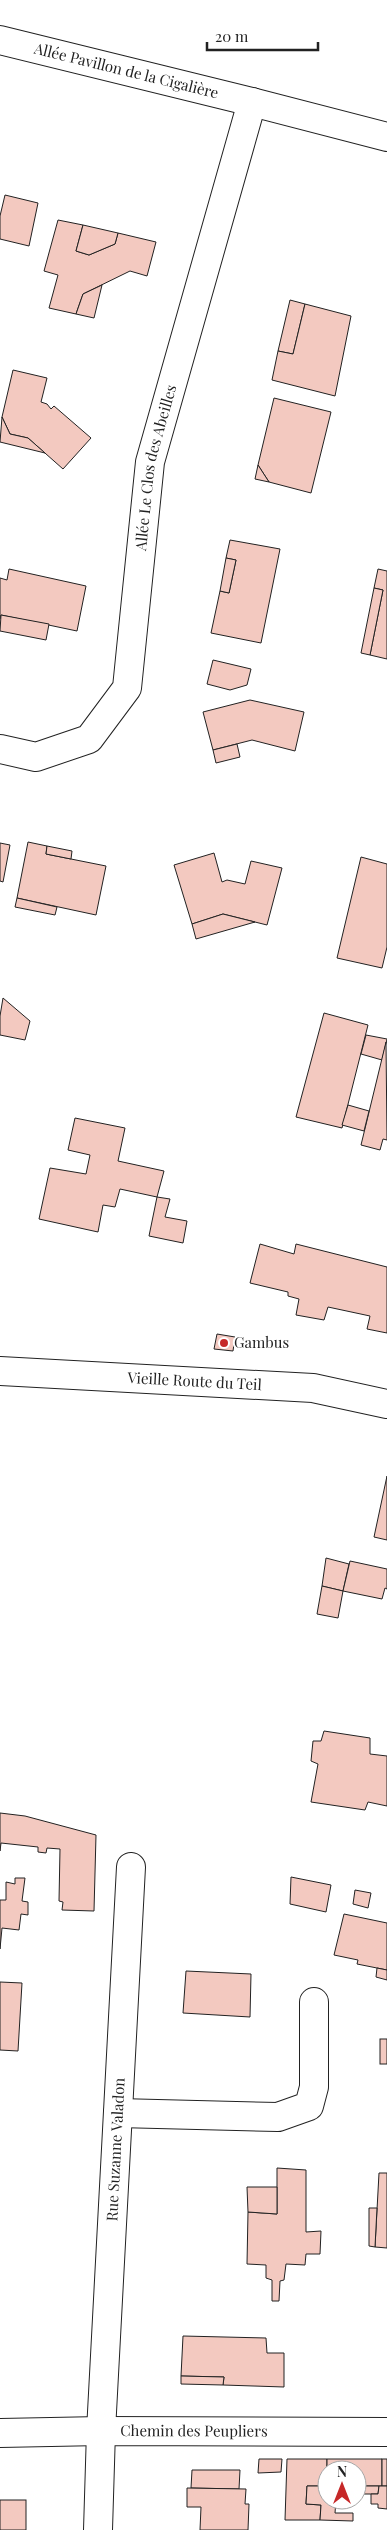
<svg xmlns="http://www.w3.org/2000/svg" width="387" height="2530" viewBox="0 0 387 2530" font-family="'Playfair Display',serif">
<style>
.building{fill:#f3c9c0;stroke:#222}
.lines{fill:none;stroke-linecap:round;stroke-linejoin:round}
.street-casing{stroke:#222;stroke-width:30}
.street{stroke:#fff;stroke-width:28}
.poi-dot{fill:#c62828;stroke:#fff;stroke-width:2}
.labels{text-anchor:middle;stroke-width:4;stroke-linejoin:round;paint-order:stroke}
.street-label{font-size:15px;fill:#222;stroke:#fff}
.poi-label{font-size:15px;fill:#222;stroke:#fff;text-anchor:start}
</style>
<rect width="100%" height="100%" fill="#fff"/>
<g class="building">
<path d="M5,195L38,203L29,246L0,239V216Z"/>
<path d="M58,220L83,225L76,251L89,255L115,244L118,233L156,242L147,276L130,271L83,294L76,314L49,308L58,275L44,271Z"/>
<path d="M83,225L118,233L115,244L89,255L76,251Z"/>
<path d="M102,285L94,318L76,314L83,294Z"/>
<path d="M290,300L305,304L293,354L278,351Z"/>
<path d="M305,304L351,316L335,396L272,380L278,351L293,354Z"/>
<path d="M13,370L47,378L41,402L47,404L51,409L54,406L91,438L63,469L28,438L10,434L2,417Z"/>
<path d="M274,398L331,412L311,493L269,482L258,465Z"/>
<path d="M2,417L10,434L28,438L45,453L0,442Z"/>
<path d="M258,465L269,482L255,479Z"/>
<path d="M230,540L280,549L261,643L211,633L220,591L229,593L236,560L226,558Z"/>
<path d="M226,558L236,560L229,593L220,591Z"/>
<path d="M9,569L86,586L77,631L1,615L0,619V578L7,580Z"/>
<path d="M378,569L387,571V659L370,655L383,590L374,588Z"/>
<path d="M374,588L383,590L370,655L361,653Z"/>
<path d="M1,615L49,624L46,640L0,631Z"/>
<path d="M213,660L251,669L247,685L230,690L207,684Z"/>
<path d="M250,700L304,712L295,751L252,740L213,750L203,712Z"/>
<path d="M237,744L240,757L216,763L213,750Z"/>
<path d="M28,842L47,846L46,854L106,866L96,915L17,898Z"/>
<path d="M0,843L10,845L3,882L0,881Z"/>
<path d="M47,846L72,851L71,859L46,854Z"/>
<path d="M214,853L222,882L227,880L245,884L251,861L282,868L267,925L223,914L192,924L174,865Z"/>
<path d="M361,857L387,864V947L382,968L337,958Z"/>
<path d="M17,898L57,907L55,915L15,907Z"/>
<path d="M223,914L255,922L196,939L192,924Z"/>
<path d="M3,998L30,1021L25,1040L0,1035V1016Z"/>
<path d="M324,1013L368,1025L342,1128L296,1117Z"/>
<path d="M366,1035L387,1039L382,1060L361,1054Z"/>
<path d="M386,1042L387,1140L383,1139L380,1150L361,1145Z"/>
<path d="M348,1105L369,1111L364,1131L342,1125Z"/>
<path d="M75,1118L125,1128L118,1161L164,1171L157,1197L120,1189L115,1207L103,1205L98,1232L39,1219L50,1168L86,1174L90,1155L68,1150Z"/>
<path d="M157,1197L170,1199L165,1217L187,1221L183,1243L149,1236Z"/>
<path d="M260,1244L294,1254L296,1244L387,1267V1333L367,1329L370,1316L328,1307L324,1320L296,1315L299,1299L288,1296V1292L250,1283Z"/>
<path d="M217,1334L235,1337L233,1351L214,1349Z"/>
<path d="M387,1476V1540L374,1537Z"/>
<path d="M326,1558L349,1564L343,1591L322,1586Z"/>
<path d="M350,1561L387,1569V1589L385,1588L382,1599L343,1591Z"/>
<path d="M322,1586L343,1591L338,1618L317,1614Z"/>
<path d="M324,1731L370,1738V1754L387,1756V1806L368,1802L365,1810L311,1802L318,1764L311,1761L313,1741H321Z"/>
<path d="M0,1813L25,1816L96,1835L94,1911L62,1910L63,1902L59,1901L60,1849L47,1848L46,1853L38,1852V1847L1,1843L0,1851Z"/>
<path d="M291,1877L331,1885L326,1912L290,1904Z"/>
<path d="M15,1878H25L22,1901L28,1902V1915L21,1914L19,1930L2,1928L0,1949V1900H6V1882L15,1884Z"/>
<path d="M355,1890L371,1893L368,1908L353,1904Z"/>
<path d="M344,1914L387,1923V1970L357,1964L358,1960L334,1955Z"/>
<path d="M377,1968L387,1970V1980L376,1977Z"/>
<path d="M186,1971L251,1974L250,2017L183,2013Z"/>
<path d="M0,1982L22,1983L18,2051L0,2050Z"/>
<rect x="380" y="2039" width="7" height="25"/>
<path d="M277,2168L306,2170V2232L321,2231L320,2254H306L305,2265L286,2264L284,2280L280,2281L279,2301H272V2280L266,2278V2265L247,2264L248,2212L277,2214Z"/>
<path d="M379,2173H387V2248L375,2247Z"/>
<path d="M247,2187H277V2214L248,2212Z"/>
<path d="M369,2208H377L375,2247L369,2246Z"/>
<path d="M183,2336L266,2338L267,2353H284V2387L223,2385L224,2377L181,2376Z"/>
<path d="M181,2376L224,2377L223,2385L181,2384Z"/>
<path d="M259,2459H282L281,2472L258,2473Z"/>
<path d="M287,2459H327V2486H307L306,2504L321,2505L320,2520H285Z"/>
<path d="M327,2459H382V2486H357V2470H327V2486Z"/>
<rect x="382" y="2459" width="5" height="27"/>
<path d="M192,2470H240L239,2489L191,2488Z"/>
<path d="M307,2486H327V2500H336L335,2513H353V2521L320,2520L321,2505L306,2504Z"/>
<path d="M357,2486H379L378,2494H357Z"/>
<path d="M379,2486H387V2509L378,2508V2504H371V2494H378Z"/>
<path d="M187,2488L246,2489L245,2504H249L248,2530H200L201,2507H187Z"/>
<rect x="0" y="2500" width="26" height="30"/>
</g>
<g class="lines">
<g class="street-casing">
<g id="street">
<path id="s1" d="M0,40L252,102L387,137"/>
<path id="s2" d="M0,749L36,757L89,739L127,688L150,462L252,102"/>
<path id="s3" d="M0,1371L313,1388L387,1404"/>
<path d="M118,2113L278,2117L309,2106L314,2087V2002"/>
<path id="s4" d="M0,2433L101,2431L387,2432"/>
<path id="s5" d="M98,2530L101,2431L131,1867"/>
</g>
</g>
<use href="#street" class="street"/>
</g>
<circle class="poi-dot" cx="224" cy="1343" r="5"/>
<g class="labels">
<g class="street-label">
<text dy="5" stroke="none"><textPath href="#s1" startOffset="130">Allée Pavillon de la Cigalière</textPath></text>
<text dy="5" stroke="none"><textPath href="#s2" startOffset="379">Allée Le Clos des Abeilles</textPath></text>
<text dy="5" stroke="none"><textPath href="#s3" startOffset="195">Vieille Route du Teil</textPath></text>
<text dy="5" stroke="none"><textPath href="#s5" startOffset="381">Rue Suzanne Valadon</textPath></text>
<text dy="5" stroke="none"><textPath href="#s4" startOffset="194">Chemin des Peupliers</textPath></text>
</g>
<g class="poi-label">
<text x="234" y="1348">Gambus</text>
</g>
</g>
<g transform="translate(342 2485)"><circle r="24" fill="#ffffff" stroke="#a7a7a7"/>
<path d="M0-4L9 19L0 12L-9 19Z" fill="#c62828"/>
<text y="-8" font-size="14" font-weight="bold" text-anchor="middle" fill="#222222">N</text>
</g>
<path d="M207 42v8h111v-8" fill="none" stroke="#222222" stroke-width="2.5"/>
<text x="215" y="42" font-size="15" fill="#222222" stroke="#ffffff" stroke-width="4" paint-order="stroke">20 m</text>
</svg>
